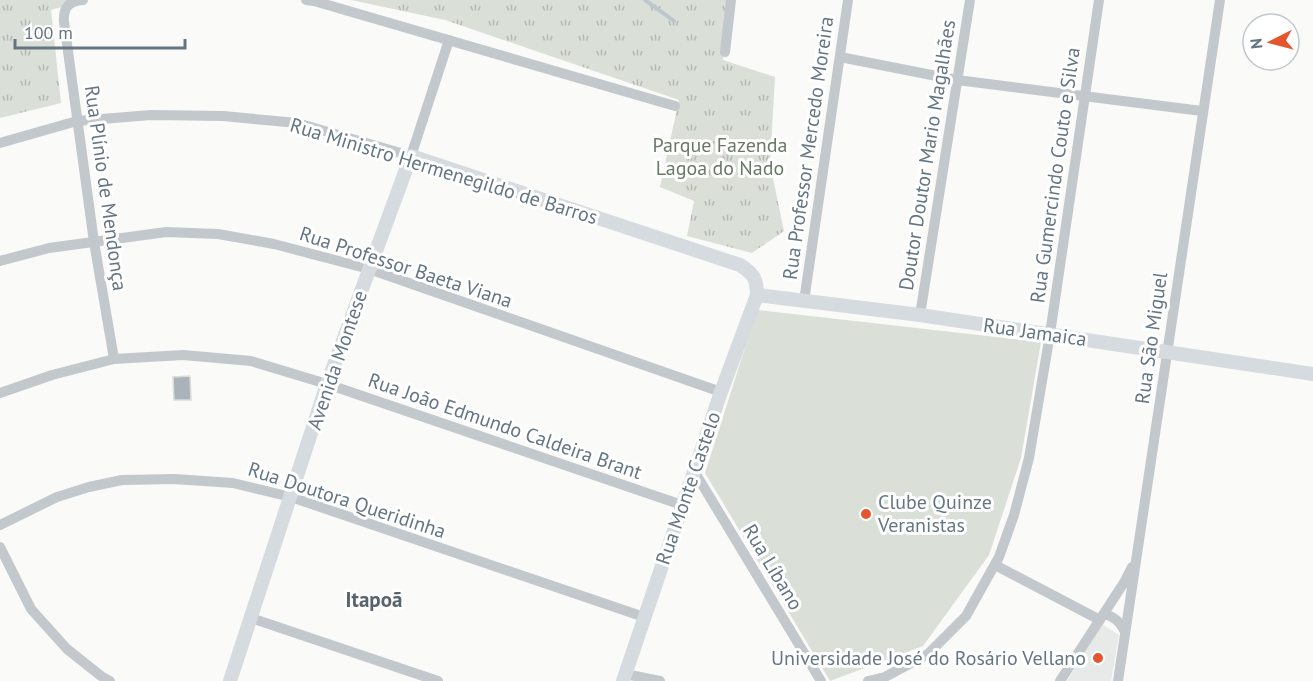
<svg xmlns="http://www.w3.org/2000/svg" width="1313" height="681" viewBox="0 0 1313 681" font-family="'PT Sans',sans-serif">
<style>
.built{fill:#e8e9e9}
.grass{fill:#dadfd7}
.park{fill:url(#park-tufts)}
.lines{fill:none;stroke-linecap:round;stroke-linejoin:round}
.stream{stroke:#bbc7cb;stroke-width:4}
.building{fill:#aab3b9;stroke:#dcdcda;stroke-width:1.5}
.street{stroke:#c3c8cc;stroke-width:10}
.secondary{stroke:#d6dbdf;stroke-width:14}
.poi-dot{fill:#e4572e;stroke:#fff;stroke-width:2}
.labels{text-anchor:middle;stroke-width:6;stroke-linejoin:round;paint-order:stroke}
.park-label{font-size:20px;fill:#687a64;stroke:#fff}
.street-label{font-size:20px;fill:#657683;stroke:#fff}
.poi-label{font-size:20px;fill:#657683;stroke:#fff;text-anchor:start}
.neighbourhood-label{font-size:21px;font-weight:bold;fill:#57646e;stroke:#fff}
</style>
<defs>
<pattern id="park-tufts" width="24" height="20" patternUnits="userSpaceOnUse" patternTransform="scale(1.5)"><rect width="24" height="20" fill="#dadfd7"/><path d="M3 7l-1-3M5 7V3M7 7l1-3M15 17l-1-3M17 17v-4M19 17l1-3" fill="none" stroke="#b4b9b4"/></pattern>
</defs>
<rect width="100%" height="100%" fill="#fafaf8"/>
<path class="built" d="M1102,624L1119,635L1111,681H1067Z"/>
<path class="grass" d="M757,310L1041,342L1021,458L989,555L923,646L830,681L705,473Z"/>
<g class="park">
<path d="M0,0H86L51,10L61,103L0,118Z"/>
<path d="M351,0H729L723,60L775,77L770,164L784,231L752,253L687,236L694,201L660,187L679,100L445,20Z"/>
</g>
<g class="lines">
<path class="stream" d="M645,0L674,21"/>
</g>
<path class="building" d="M190,376L191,400H174L173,377Z"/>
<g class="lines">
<g class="street">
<path d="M83,0C68,1 63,8 64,22L94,242L114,359"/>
<path d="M306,0L314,1L675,106"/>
<path d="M725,52L731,0"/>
<path d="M840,57L957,80L1202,111"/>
<path d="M0,143L77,121L151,115L223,116L297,123L411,156L449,40"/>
<path d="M0,261L49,248L166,232L218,234L274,244L369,269L721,392"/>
<path d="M804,301L848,0"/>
<path d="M920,315L970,0"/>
<path d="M0,393L52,375L114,359L183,355L251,361L327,384L682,505"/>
<path d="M694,471L821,681"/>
<path d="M0,525L57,497L89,487L122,480L174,479L233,483L291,497L644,617"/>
<path d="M0,547L31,609L67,649L101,676L110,681"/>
<path d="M995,565L1100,620"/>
<path d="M1104,614C1115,617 1120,622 1125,632"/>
<path d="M251,618L438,681"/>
<path d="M625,674L660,681"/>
<path d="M868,681L885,677L928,654L966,616L999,557L1014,515L1029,458L1050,334L1099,0"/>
<path d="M1060,681L1125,581L1132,567"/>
<path d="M1118,681L1220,0"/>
</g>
<g class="secondary">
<path d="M757,295L920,315L1313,374"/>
<path d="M230,681L327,384L411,156L740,265C754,274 757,279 757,295L721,392L623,681"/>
</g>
</g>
<g class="poi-dot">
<circle cx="866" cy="514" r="6"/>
<circle cx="1098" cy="658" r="6"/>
</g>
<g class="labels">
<g class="park-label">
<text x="720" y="152">Parque Fazenda<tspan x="720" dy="23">Lagoa do Nado</tspan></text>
</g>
<g class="street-label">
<text transform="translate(808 148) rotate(-82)" y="7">Rua Professor Mercedo Moreira</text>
<text transform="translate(927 155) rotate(-81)" y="7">Doutor Doutor Mario Magalhães</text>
<text transform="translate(444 171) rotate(17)" y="7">Rua Ministro Hermenegildo de Barros</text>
<text transform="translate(1055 175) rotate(-82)" y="7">Rua Gumercindo Couto e Silva</text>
<text transform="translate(106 188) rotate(82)" y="7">Rua Plínio de Mendonça</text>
<text transform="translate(406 267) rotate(18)" y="7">Rua Professor Baeta Viana</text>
<text transform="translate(1035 332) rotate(8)" y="7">Rua Jamaica</text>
<text transform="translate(1151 338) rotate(-82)" y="7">Rua São Miguel</text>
<text transform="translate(337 360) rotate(-71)" y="7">Avenida Montese</text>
<text transform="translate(505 426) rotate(19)" y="7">Rua João Edmundo Caldeira Brant</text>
<text transform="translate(688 488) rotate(-71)" y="7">Rua Monte Castelo</text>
<text transform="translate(347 500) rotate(18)" y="7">Rua Doutora Queridinha</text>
<text transform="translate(773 567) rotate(59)" y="7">Rua Líbano</text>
</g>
<g class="poi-label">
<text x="878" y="509">Clube Quinze<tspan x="878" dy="23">Veranistas</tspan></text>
<text x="1086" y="665" text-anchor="end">Universidade José do Rosário Vellano</text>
</g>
<g class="neighbourhood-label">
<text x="374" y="607">Itapoã</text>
</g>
</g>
<g transform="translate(1271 42) rotate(264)"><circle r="28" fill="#ffffff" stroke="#c1c8cd" stroke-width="1.5"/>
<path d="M0-4.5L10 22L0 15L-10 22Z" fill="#e4572e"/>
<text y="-9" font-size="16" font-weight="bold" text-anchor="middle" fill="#657683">N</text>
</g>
<path d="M15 39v9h170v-9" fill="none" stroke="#657683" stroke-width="3"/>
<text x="24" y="39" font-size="18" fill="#657683" stroke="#ffffff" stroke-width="4.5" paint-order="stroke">100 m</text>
</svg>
